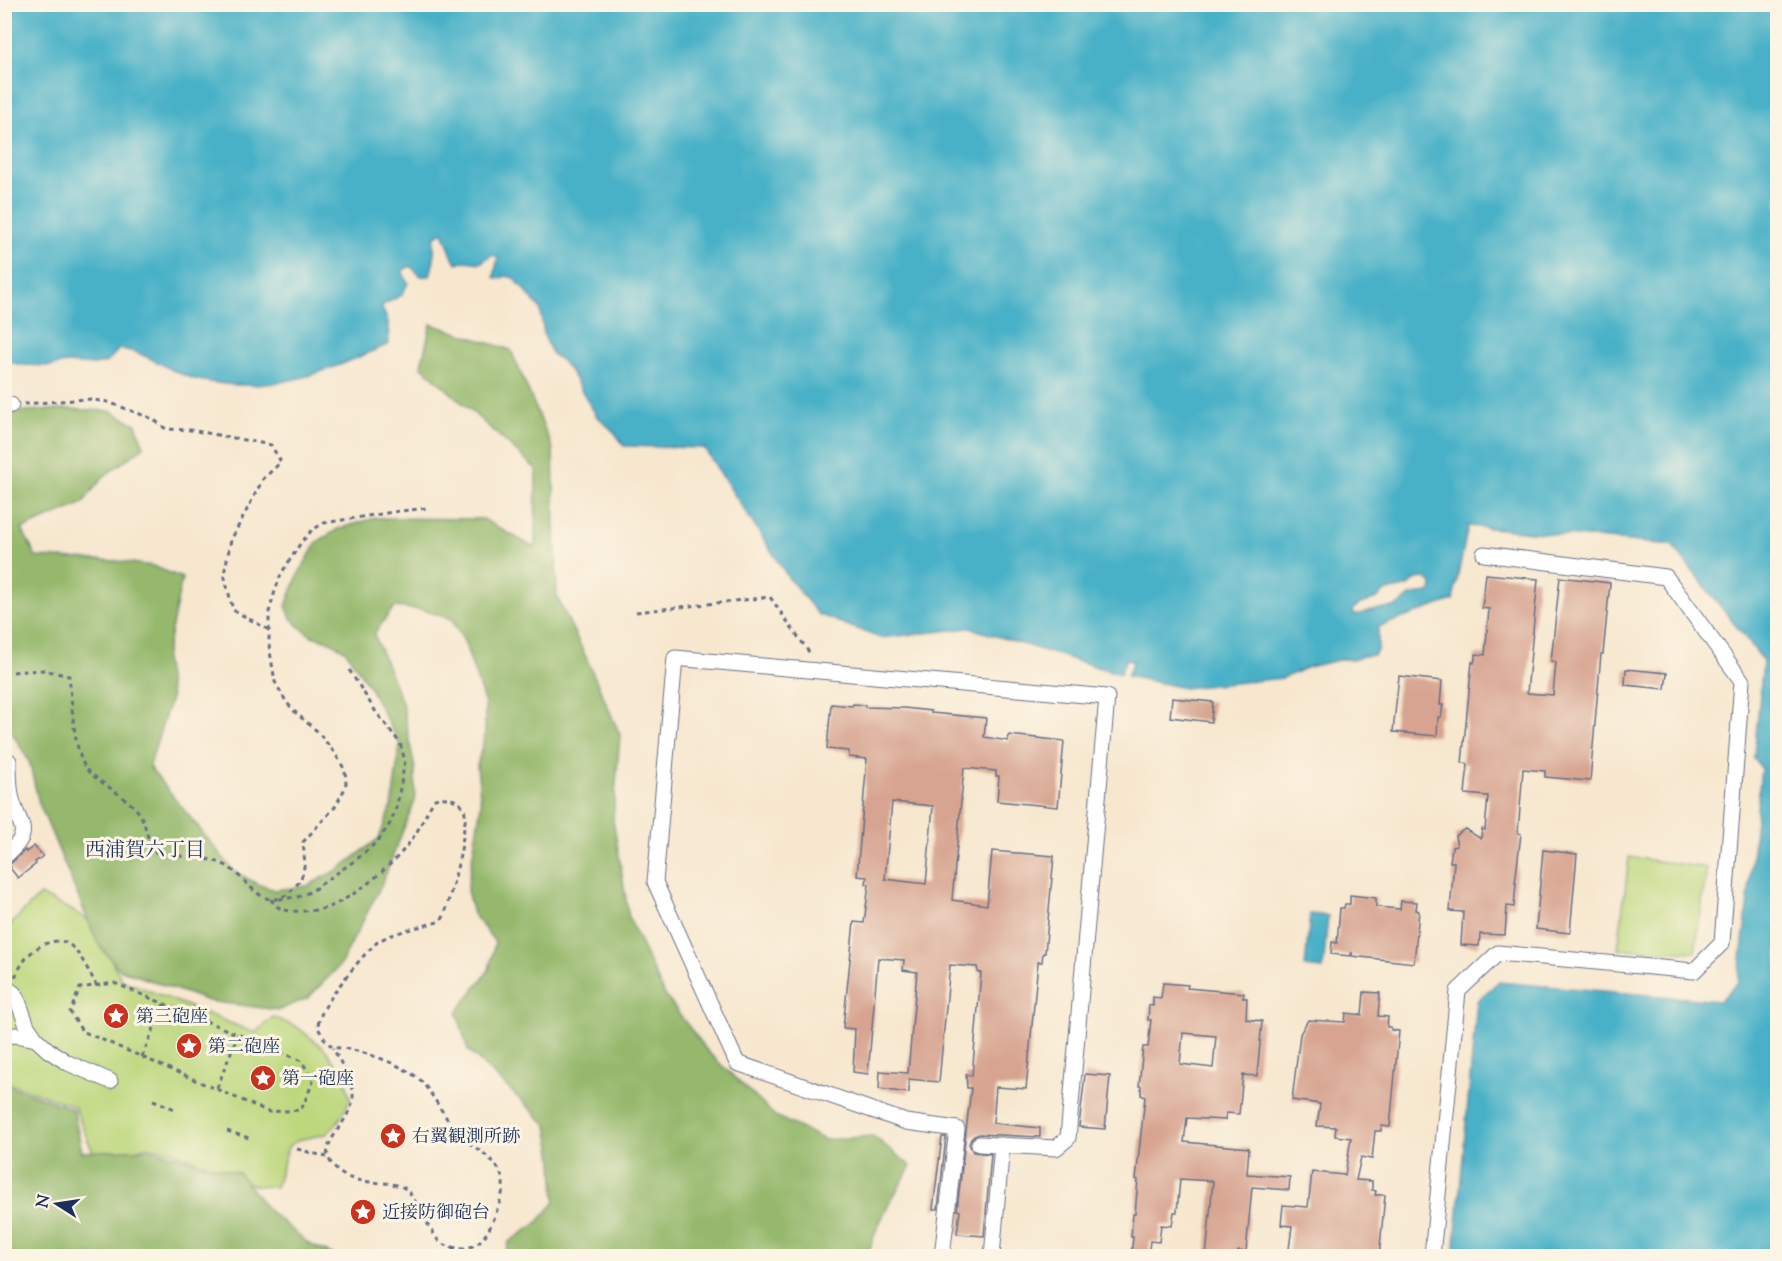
<svg xmlns="http://www.w3.org/2000/svg" width="1782" height="1261" viewBox="0 0 1782 1261" font-family="'Sorts Mill Goudy','Noto Serif JP',serif">
<style>
.green{fill:#bcd77c;stroke:#6c836d;stroke-width:1.5}
.forest{fill:#95b86c;stroke:#587465;stroke-width:1.5}
.water{fill:#48b1c7;stroke:#327092;stroke-width:1.5;fill-rule:evenodd}
.building{fill:#d7a491;fill-rule:evenodd}
.lines{fill:none;stroke-linecap:round;stroke-linejoin:round}
.minor-casing{stroke:#686f86;stroke-width:17}
.path{stroke:#686f86;stroke-width:3;stroke-dasharray:4.5 4.5;stroke-linecap:butt}
.minor{stroke:#fff;stroke-width:15}
.labels{text-anchor:middle;stroke-width:6;stroke-linejoin:round;paint-order:stroke}
.poi-label{font-size:18px;fill:#1b2f5e;stroke:#fcf5e5;text-anchor:start}
.neighbourhood-label{font-size:20px;fill:#1b2f5e;stroke:#fcf5e5}
</style>
<rect width="100%" height="100%" fill="#fcf5e5"/>
<filter id="ink" filterUnits="userSpaceOnUse"><feTurbulence type="fractalNoise" baseFrequency=".0167" numOctaves="2"/><feDisplacementMap in="SourceGraphic" scale="12" xChannelSelector="R" yChannelSelector="G"/><feConvolveMatrix kernelMatrix="1 2 1 2 8 2 1 2 1" color-interpolation-filters="sRGB"/></filter>
<filter id="wash" filterUnits="userSpaceOnUse"><feTurbulence type="fractalNoise" baseFrequency=".008" numOctaves="4" result="noise"/><feDisplacementMap in="SourceGraphic" scale="24" xChannelSelector="R" yChannelSelector="G"/><feGaussianBlur stdDeviation="1.35" result="paint"/><feColorMatrix in="noise" values="0 0 0 0 0 0 0 0 0 0 0 0 0 0 0 0 0 1.4 0 .05"/><feComposite in="paint" operator="in"/></filter>
<g filter="url(#wash)">
<rect width="100%" height="100%" fill="#f7e7cf"/>
<g class="green">
<path d="M1629,857L1707,868L1695,952L1618,949Z"/>
<path d="M40,895L77,913L103,930L113,964L122,980L255,1033L273,1017L297,1027L326,1050L346,1081L350,1098L346,1109L336,1125L326,1134L298,1140L288,1147L276,1187L256,1186L172,1151L148,1146L97,1162L74,1106L5,1082V930Z"/>
</g>
<g class="forest">
<path d="M431,324L511,350L553,449L557,597L585,655L620,735L613,819L629,918L664,994L708,1052L775,1116L825,1140L873,1136L911,1166C898,1189 871,1231 869,1256H505L509,1242L536,1224L555,1202L553,1158L547,1125L468,1050L457,1012L489,970L495,942L473,914L467,890L481,805L477,766L485,735V704L464,641L451,619L423,610L394,607L374,634L402,702L415,769V800L381,886L340,965L308,998L279,1010L208,1001L119,969L98,944L39,803L29,761L5,721V415L25,411L67,409L110,411L136,424L144,447L103,477L82,504L22,529L36,557L117,561L153,566L182,578L165,659L171,698L149,767L234,871L257,884L275,890L307,886L339,869L379,838L392,804L400,745L370,688L345,650L329,641L312,636L301,628L291,618L286,606L298,575L317,542L338,529L375,518L483,519L535,548L536,469L421,366Z"/>
<path d="M4,1084L73,1109L82,1152L151,1149L239,1173L267,1209L309,1244L336,1256H5Z"/>
</g>
<g class="water">
<path d="M4,5H1777V1256H1454L1477,1001L1498,982L1720,1001L1738,982L1747,910L1761,768L1754,758L1763,660L1672,545L1468,526L1453,600L1378,627V649L1374,655L1363,656L1353,660L1343,659L1308,667L1283,678L1184,688L1127,676L1133,662L1126,659L1120,674L970,628L880,638L818,614L788,577L704,448L624,446L615,433L596,415L572,374L563,362L552,354L544,335L540,308L514,278L506,276L498,279L494,277L498,257L492,255L480,263L466,261L457,263L453,258L443,232L434,237V260L430,276H421L410,266L402,271L408,283L402,295L381,306L388,321L389,344C323,373 272,396 199,380C170,374 148,351 119,349L107,362L95,365L66,363L52,366L20,365L5,360ZM1425,578L1432,584L1431,592C1424,595 1418,593 1412,595C1406,598 1402,604 1396,606C1388,610 1380,608 1372,610C1365,611 1361,615 1354,614L1353,610L1358,605L1376,599L1384,592L1409,586L1416,579Z"/>
<path d="M1310,914L1328,916L1323,969L1305,967Z"/>
</g>
<g id="blocks">
<g class="building">
<path d="M1486,574L1538,579L1527,693L1553,695L1556,662L1551,661L1560,577L1610,583L1603,654H1601L1590,781L1545,777V771L1523,769L1518,833L1521,834L1515,883H1516L1514,907L1507,906L1505,935L1480,934L1479,946L1461,945L1463,912L1450,911L1454,862H1450L1452,847L1457,846L1455,836L1465,829L1481,839L1482,829L1485,830L1488,796L1465,794L1468,764L1462,763L1472,662L1474,663L1476,654L1485,655L1489,609L1482,608Z"/>
<path d="M1626,669L1667,673L1665,689L1625,685Z"/>
<path d="M1399,676L1442,681L1440,705H1443L1441,717H1438L1437,736L1393,732Z"/>
<path d="M1172,698L1213,702L1211,722L1170,717Z"/>
<path d="M831,704L852,706L853,704L865,705V707L904,708L931,711V713L986,718L984,737L1008,741L1009,735L1064,741L1058,807L997,801L999,776H996V771L964,768L952,900L987,905L992,851L1054,856L1045,953H1043L1042,962H1038L1026,1089L996,1087L993,1123L1040,1128V1137L980,1134L974,1136L971,1139L969,1144L973,1152L991,1154L984,1236L957,1234L960,1211L957,1210L971,1088H967L966,1074L972,1076L981,973L978,972L977,967L950,965L939,1082L909,1079V1093L879,1089L880,1071L908,1073L917,972L903,970L904,960L878,958L868,1074L853,1072L855,1029L843,1028L854,922L864,923L869,884H866L867,877L857,876L867,759L849,757V751L827,749ZM892,802L933,806L926,884L885,879Z"/>
<path d="M34,846L43,856L35,862L36,864L18,878L10,868L11,867L9,865L25,850L26,852Z"/>
<path d="M1543,850L1577,854L1570,933L1536,929Z"/>
<path d="M1350,895L1376,898V907L1400,909L1401,901L1417,902L1416,910L1419,911L1414,963L1352,956V952L1350,956L1331,954L1332,942L1337,943L1340,908H1344L1345,904H1350Z"/>
<path d="M1163,983L1188,985L1187,988L1244,993L1243,998H1247L1246,1019L1262,1021L1257,1076L1243,1075L1239,1114L1226,1113L1225,1120L1187,1118L1184,1142L1249,1148L1247,1174L1290,1177L1289,1190L1252,1187L1246,1252L1238,1251L1237,1257H1206L1213,1181L1180,1179L1177,1212H1174L1172,1226L1161,1225L1159,1242L1150,1241L1148,1257H1131L1133,1237H1131L1133,1214H1135L1138,1180L1136,1179L1145,1097L1141,1095V1086H1139L1143,1047H1148L1151,1020H1148L1149,1005L1153,1006V997L1161,998ZM1183,1033L1216,1036L1213,1068L1180,1064Z"/>
<path d="M1364,992L1380,993L1378,1016L1388,1017L1387,1027H1391V1030L1399,1031L1390,1127L1382,1126L1381,1131H1375L1372,1159L1361,1157L1356,1180L1372,1181V1190L1376,1191L1375,1195H1385L1379,1257H1288L1292,1226L1281,1225L1283,1205L1308,1207L1312,1172L1345,1175L1351,1138L1335,1136L1336,1127L1317,1126L1320,1104L1292,1100L1300,1034L1308,1020L1345,1022L1346,1013L1362,1015Z"/>
<path d="M1085,1074L1110,1076L1105,1129L1079,1127Z"/>
<path d="M942,1137H946L938,1209H933Z"/>
</g>
</g>
</g>
<g filter="url(#ink)">
<use href="#blocks" fill-opacity="0" stroke="#686f86" stroke-width="1.5"/>
<g class="lines">
<g class="minor-casing">
<g id="minor">
<path d="M4,406L11,405"/>
<path d="M4,857C37,829 17,827 11,795C9,784 9,772 9,761"/>
<path d="M4,990L8,989L16,995L27,1026L36,1039"/>
<path d="M4,1036L16,1035L36,1039L48,1050L68,1063L110,1081"/>
<path d="M942,1256L957,1129L906,1122L737,1063L655,882L675,658L1107,697L1068,1138L1056,1148L979,1144"/>
<path d="M992,1256L1002,1145"/>
<path d="M1432,1256L1458,991L1498,953L1694,971L1722,943L1742,681L1666,577L1484,554"/>
</g>
</g>
<g class="path">
<path d="M24,404L86,399L108,402L153,419L166,429L191,430L271,445L281,462L263,479L231,540L224,574L233,610L269,630"/>
<path d="M636,612L770,597L811,655"/>
<path d="M4,671L11,672L44,670L69,676C72,699 73,755 88,771C103,785 122,794 136,809C148,821 145,844 158,854C176,857 196,855 214,861C219,862 226,865 231,869C250,883 266,915 292,890C307,876 305,861 303,842L335,807L344,790L346,783L345,770L334,752L317,731L297,714L287,703L275,682L269,645V612L275,591L281,574L300,544L312,530L324,523L393,512L428,508"/>
<path d="M271,899C277,911 290,912 303,911C310,911 319,910 326,908C352,900 397,862 412,839C421,827 426,812 435,799C446,795 463,800 465,813C466,817 465,823 464,827C462,855 453,883 446,910L443,918L438,922C423,926 391,933 379,941C366,950 327,999 321,1015C319,1019 318,1024 318,1028L324,1038L333,1048C354,1046 407,1066 421,1081C435,1097 444,1117 458,1133C473,1150 498,1156 503,1181C504,1190 501,1199 498,1207C491,1229 480,1254 453,1247C449,1246 443,1245 440,1242C437,1240 434,1234 432,1231C424,1218 418,1204 409,1192C394,1174 345,1194 329,1159C320,1141 355,1118 353,1094C352,1081 339,1060 333,1048"/>
<path d="M279,899L298,897L310,892L357,859L378,841L391,822L397,805L405,761L400,743L376,712L348,668"/>
<path d="M15,977C19,969 24,959 31,953C40,944 59,936 70,945C82,956 89,972 97,986"/>
<path d="M114,983L302,1061L313,1082L301,1110L269,1112L82,1031L70,1012L80,988Z"/>
<path d="M142,1057L164,1004"/>
<path d="M217,1088L238,1034"/>
<path d="M153,1100L177,1110"/>
<path d="M227,1131L249,1138"/>
<path d="M297,1149L327,1157"/>
<path d="M451,1247L460,1256"/>
</g>
<use href="#minor" class="minor"/>
</g>
</g>
<defs>
<g id="sight-disc" transform="scale(1.35)"><circle r="9.5" fill="#c8321e" stroke="#fcf5e5"/><path d="M0-6L1.8-2.2L6-1.7L2.9 1.2L3.7 5.4L0 3.3L-3.7 5.4L-2.9 1.2L-6-1.7L-1.8-2.2Z" fill="#fff"/></g>
</defs>
<g fill-rule="evenodd">
<use href="#sight-disc" x="116" y="1016"/>
<use href="#sight-disc" x="189" y="1046"/>
<use href="#sight-disc" x="263" y="1078"/>
<use href="#sight-disc" x="393" y="1136"/>
<use href="#sight-disc" x="363" y="1212"/>
</g>
<g class="labels">
<g class="poi-label">
<text x="136" y="1022">第三砲座</text>
<text x="208" y="1052">第二砲座</text>
<text x="282" y="1084">第一砲座</text>
<text x="412" y="1142">右翼観測所跡</text>
<text x="382" y="1218">近接防御砲台</text>
</g>
<g class="neighbourhood-label">
<text x="145" y="856">西浦賀六丁目</text>
</g>
</g>
<rect width="1782" height="1261" fill="none" stroke="#fcf5e5" stroke-width="24"/>
<g transform="translate(57 1204) rotate(282)" stroke="#fcf5e5" stroke-width="4.5" paint-order="stroke">
<path d="M0-4.5L10 22L0 15L-10 22Z" fill="#1b2f5e"/>
<text y="-9" font-size="16" font-weight="bold" text-anchor="middle" fill="#1b2f5e">N</text>
</g>
</svg>
